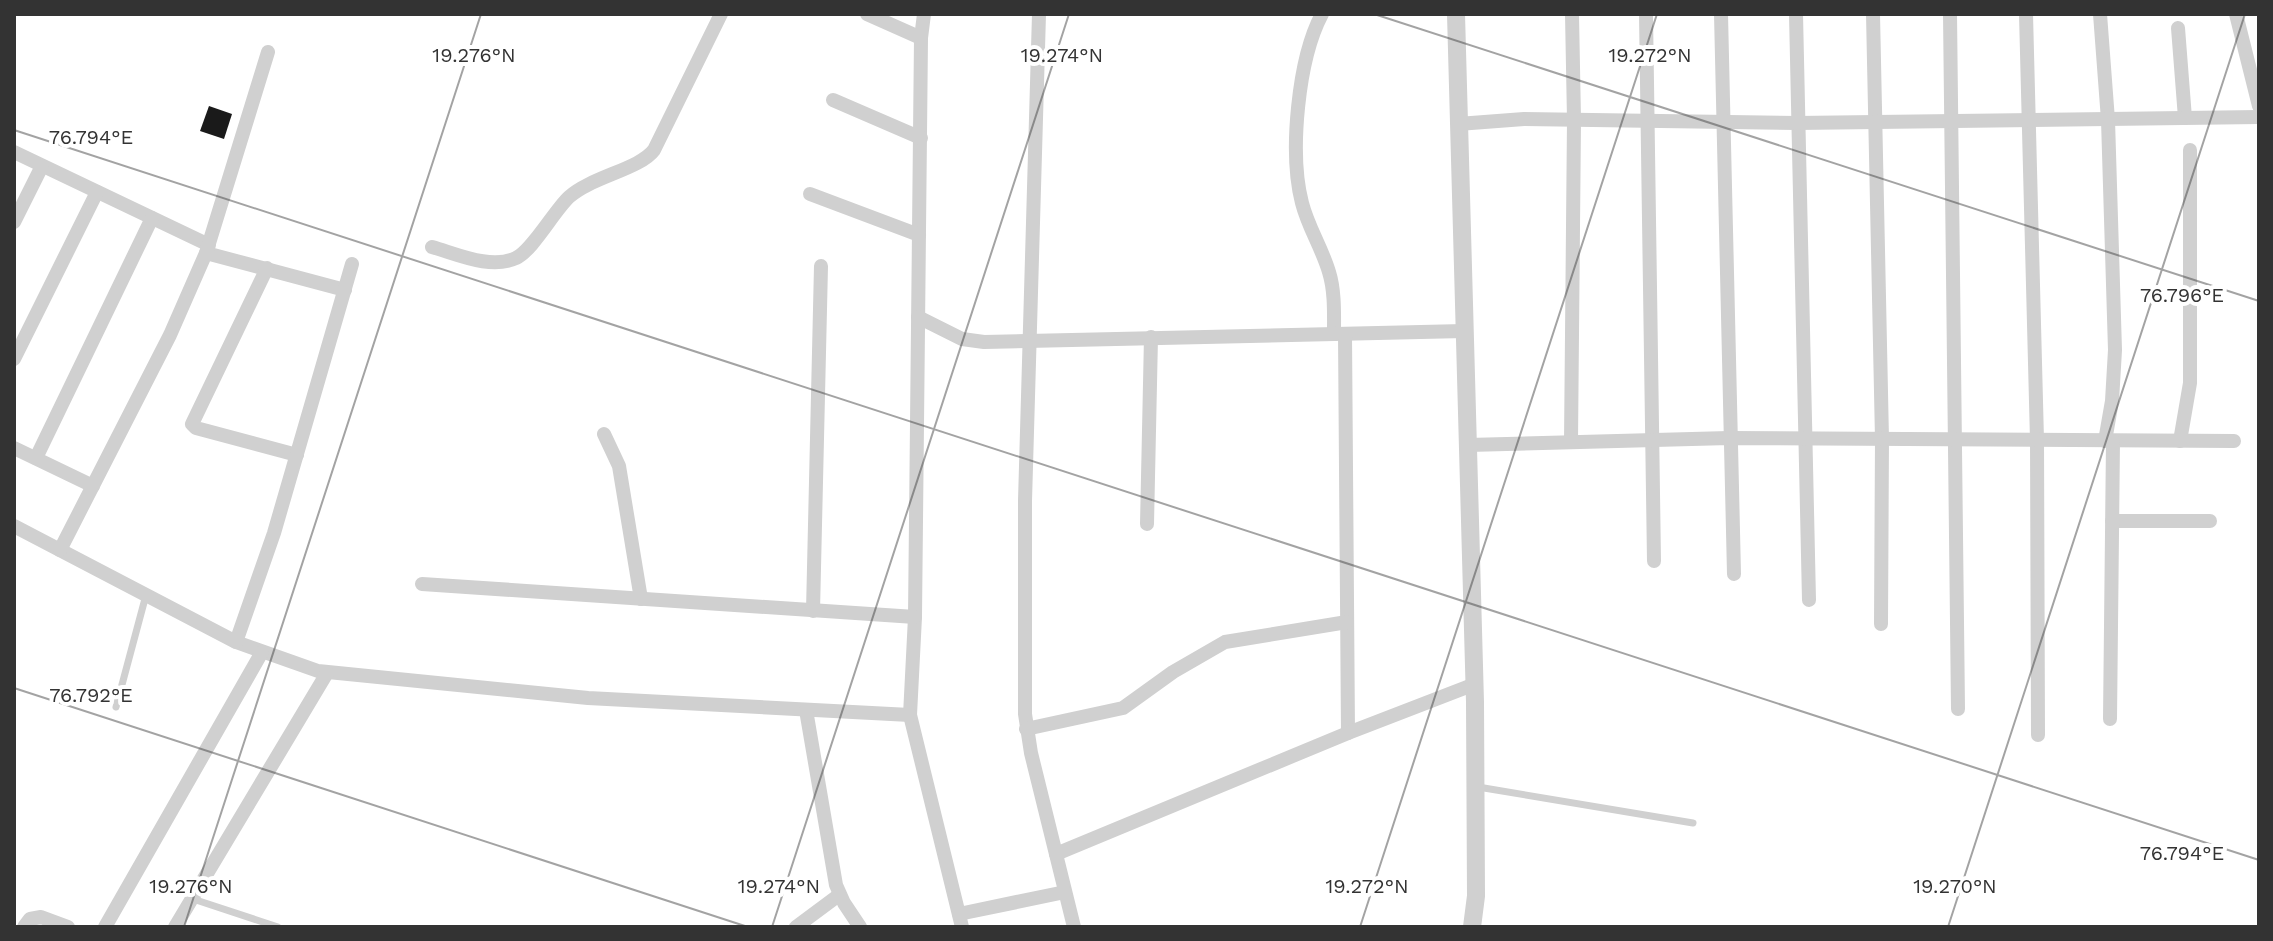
<svg xmlns="http://www.w3.org/2000/svg" width="2273" height="941" viewBox="0 0 2273 941" font-family="'Work Sans',sans-serif">
<style>
.building{fill:#1a1a1a}
.lines{fill:none;stroke-linecap:round;stroke-linejoin:round}
.service{stroke:#d0d0d0;stroke-width:7}
.minor{stroke:#d0d0d0;stroke-width:14}
.tertiary{stroke:#d0d0d0;stroke-width:18}
.ticks{fill:none;stroke:#333;stroke-width:2;stroke-opacity:0.45}
.ticks-label{font-size:20px;text-anchor:middle;fill:#333;stroke:#fff;stroke-width:8;stroke-linejoin:round;paint-order:stroke}
</style>
<rect width="100%" height="100%" fill="#fff"/>
<path class="building" d="M209,106L232,114L224,139L200,131Z"/>
<g class="lines">
<g class="service">
<path d="M116,707L146,595"/>
<path d="M1478,787L1693,823"/>
<path d="M193,899L278,927"/>
</g>
<g class="minor">
<path d="M867,14L921,38"/>
<path d="M924,14L921,38L915,617L910,715L962,927"/>
<path d="M1039,14L1025,501V714L1031,753L1074,927"/>
<path d="M1322,14C1298,59 1289,153 1302,203C1308,227 1322,248 1329,272C1335,291 1334,314 1334,334"/>
<path d="M1646,14L1654,561"/>
<path d="M1721,14L1734,574"/>
<path d="M1796,14L1809,600"/>
<path d="M1873,14L1882,439L1881,624"/>
<path d="M1950,14L1958,709"/>
<path d="M2026,14L2037,440L2038,735"/>
<path d="M2100,14L2108,120L2115,350L2112,401L2105,441"/>
<path d="M2236,14L2259,106"/>
<path d="M2178,28L2185,118"/>
<path d="M833,100L921,138"/>
<path d="M1458,124L1524,119L1797,123L2259,117"/>
<path d="M14,152L209,245"/>
<path d="M810,194L919,235"/>
<path d="M14,222L42,166"/>
<path d="M432,247C457,254 491,270 516,258C532,251 554,211 569,197C591,177 640,169 654,150L721,14"/>
<path d="M206,253L345,290"/>
<path d="M267,268L192,424L196,428L297,455"/>
<path d="M918,317L962,339L984,342L1464,331"/>
<path d="M1345,334L1348,733"/>
<path d="M14,359L97,192"/>
<path d="M604,434L619,466L641,599"/>
<path d="M2180,441L2190,383V150"/>
<path d="M1571,442L1574,120L1572,14"/>
<path d="M1468,445L1729,438L2234,441"/>
<path d="M14,448L93,486"/>
<path d="M36,458L152,218"/>
<path d="M2112,521H2210"/>
<path d="M1147,524L1151,337"/>
<path d="M14,526L236,642L318,671L588,698L910,715"/>
<path d="M60,550L170,335L206,253L268,52"/>
<path d="M422,584L915,617"/>
<path d="M813,611L821,266"/>
<path d="M236,642L274,533L352,264"/>
<path d="M806,710L836,885L844,903L860,927"/>
<path d="M2110,719L2113,441"/>
<path d="M1026,729L1123,708L1173,672L1225,642L1347,622"/>
<path d="M1056,854L1348,733L1475,684"/>
<path d="M959,914L1065,892"/>
<path d="M24,927L30,919L41,917L68,927"/>
<path d="M105,927L262,652"/>
<path d="M175,927L327,673"/>
<path d="M796,927L839,895"/>
</g>
<path class="tertiary" d="M1456,14L1475,702L1476,896L1472,927"/>
</g>
<path class="ticks" d="M1374,14L2259,301M14,130L2259,860M14,688L748,927M184,927L481,14M772,927L1069,14M1360,927L1657,14M1948,927L2245,14"/>
<g class="ticks-label">
<text x="474" y="62">19.276°N</text>
<text x="1062" y="62">19.274°N</text>
<text x="1650" y="62">19.272°N</text>
<text x="91" y="144">76.794°E</text>
<text x="2182" y="302">76.796°E</text>
<text x="91" y="702">76.792°E</text>
<text x="2182" y="860">76.794°E</text>
<text x="191" y="893">19.276°N</text>
<text x="779" y="893">19.274°N</text>
<text x="1367" y="893">19.272°N</text>
<text x="1955" y="893">19.270°N</text>
</g>
<rect width="2273" height="941" fill="none" stroke="#333333" stroke-width="32"/>
</svg>
